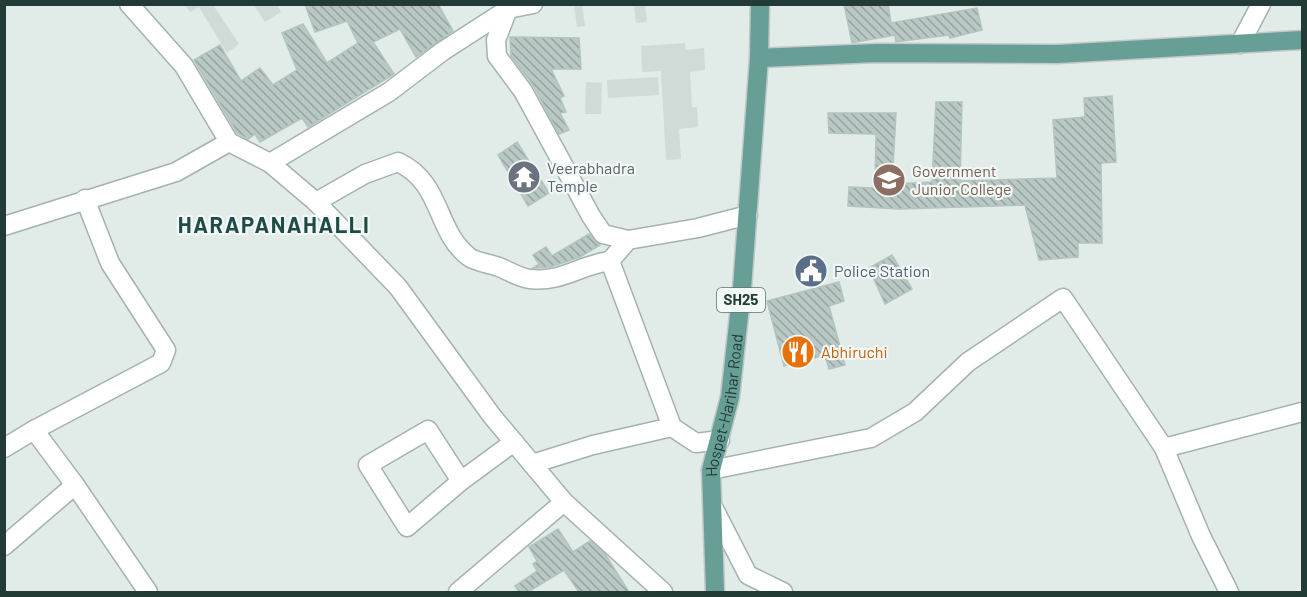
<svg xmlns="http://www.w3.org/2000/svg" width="1307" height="597" viewBox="0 0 1307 597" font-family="Barlow,sans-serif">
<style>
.built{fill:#cfdbd7}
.building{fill:url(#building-back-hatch);stroke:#b3c4bf;stroke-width:1.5}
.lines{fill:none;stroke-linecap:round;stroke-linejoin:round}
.minor-casing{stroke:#a4b3af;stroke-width:21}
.major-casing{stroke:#c1c8c7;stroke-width:21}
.minor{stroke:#fff;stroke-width:18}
.major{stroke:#679f97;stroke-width:18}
.labels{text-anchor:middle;stroke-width:4.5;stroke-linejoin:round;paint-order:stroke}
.shield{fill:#f1f8f5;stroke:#607470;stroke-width:1.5}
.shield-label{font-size:15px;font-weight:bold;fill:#223b37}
.worship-label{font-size:16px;fill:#5b616d;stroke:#f1f8f5;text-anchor:start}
.education-label{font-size:16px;fill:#785e54;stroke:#f1f8f5;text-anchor:start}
.service-label{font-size:16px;fill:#4e5e75;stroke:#f1f8f5;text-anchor:start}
.food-label{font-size:16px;fill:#c56008;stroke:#f1f8f5;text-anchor:start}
.street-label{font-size:16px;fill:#223b37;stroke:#f1f8f5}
.district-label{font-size:22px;font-weight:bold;letter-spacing:1.5px;fill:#1f4c46;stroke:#f1f8f5}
</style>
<defs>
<pattern id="building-back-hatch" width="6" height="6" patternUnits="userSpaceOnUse" patternTransform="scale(1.5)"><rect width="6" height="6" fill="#b9c8c4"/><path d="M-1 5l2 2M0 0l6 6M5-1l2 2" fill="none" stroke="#96a4a0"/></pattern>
</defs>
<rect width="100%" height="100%" fill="#e1ebe7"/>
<g class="built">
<path d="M185,5H213L239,44L227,53L199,7L190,12Z"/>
<path d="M254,5H277L281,12L265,22Z"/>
<path d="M574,5H582L585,26L577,27Z"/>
<path d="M634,5H645L647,22L636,23Z"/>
<path d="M685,43L686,50L704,48L705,70L690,72L692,107H697L698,127L679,129L681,159L666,160L661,71L642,72L641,46Z"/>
<path d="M658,77L659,95L608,98L607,80Z"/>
<path d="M586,82L602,83L601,114H585Z"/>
</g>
<g class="building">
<path d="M305,4H438L453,31L416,57L400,29L373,42L394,74L308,127L302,118L260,142L255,134L248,139L237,133L194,60L220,45L241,81L260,68L273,85L297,70L282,33L303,24L327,63L358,43L347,21L315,32Z"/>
<path d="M844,4H888L891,23L977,8L982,30L950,38L949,35L896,42L895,35L852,43Z"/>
<path d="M510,37L579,38L581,69H551L564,96L560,98L566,112L560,113L569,130L559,134L533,85L511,56Z"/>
<path d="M1112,96L1116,162L1101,163L1102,243H1078V257L1039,260L1025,205L899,209L848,206L849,187L875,188L876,134L829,133L828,113H896L892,184L932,182L936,102H962L960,181L1057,178L1053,120L1085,117L1084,98Z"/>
<path d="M517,142L549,193L528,206L498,155Z"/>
<path d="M589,234L600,245L580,257L550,267L533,268L539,264L533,255L546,247L552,256Z"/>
<path d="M892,255L912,289L885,304L869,268Z"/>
<path d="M839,282L844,301L829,306L845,365L829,369L825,355L784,366L767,301Z"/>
<path d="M558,529L573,552L590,541L605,554L629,592H579L564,570L528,592H519L515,586L537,571L533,564L537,561L529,547Z"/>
</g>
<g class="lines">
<g class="minor-casing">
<g id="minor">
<path d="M129,4L184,66L229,142L270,163L316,202L398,287L492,416L564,502L663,592"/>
<path d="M533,4L508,9L496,40L497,56L523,91L591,216L603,234L628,240"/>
<path d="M1240,44L1261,4"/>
<path d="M270,163L389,92L443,51L508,9"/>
<path d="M316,202L365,174L398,162C443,183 435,231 469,257C476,262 491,264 499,267C509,271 520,278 530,279C561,283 582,264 610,261"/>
<path d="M4,226L176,172L229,142"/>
<path d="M720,440L696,443L672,427L610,261L628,240L698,228L748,215"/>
<path d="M4,448L34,430L161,363L166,350L110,263L85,199"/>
<path d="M1164,448L1201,536L1229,592"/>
<path d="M532,464L593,445L672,427"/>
<path d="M711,470L871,438L915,412L968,362L1063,298L1164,448L1302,412"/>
<path d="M461,481L428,430L368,465L407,527L461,481L514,442"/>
<path d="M75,485L148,592"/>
<path d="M713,507L748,575L783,592"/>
<path d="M4,546L75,485L34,430"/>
<path d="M458,592L564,502"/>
</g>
</g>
<g class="major-casing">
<g id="major">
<path d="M759,58L877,53L1058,54L1302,40"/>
<path id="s1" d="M715,592L711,470L730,397L742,288L759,58L760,4"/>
</g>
</g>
<use href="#minor" class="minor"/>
<use href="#major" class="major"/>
</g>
<defs>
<g id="temple-disc" transform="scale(1.725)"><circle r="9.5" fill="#6b7280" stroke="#f1f8f5"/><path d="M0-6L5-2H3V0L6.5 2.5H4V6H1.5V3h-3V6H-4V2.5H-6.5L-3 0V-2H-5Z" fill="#fff"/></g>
<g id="university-disc" transform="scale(1.725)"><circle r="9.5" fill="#8d6e63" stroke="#f1f8f5"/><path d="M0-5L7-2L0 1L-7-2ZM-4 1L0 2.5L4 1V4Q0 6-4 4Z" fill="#fff"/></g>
<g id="civic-disc" transform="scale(1.725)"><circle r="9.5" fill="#5c6f8a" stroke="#f1f8f5"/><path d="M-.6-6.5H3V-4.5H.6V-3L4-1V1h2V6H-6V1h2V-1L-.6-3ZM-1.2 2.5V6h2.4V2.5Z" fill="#fff"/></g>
<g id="restaurant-disc" transform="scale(1.725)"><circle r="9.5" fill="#e8710a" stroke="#f1f8f5"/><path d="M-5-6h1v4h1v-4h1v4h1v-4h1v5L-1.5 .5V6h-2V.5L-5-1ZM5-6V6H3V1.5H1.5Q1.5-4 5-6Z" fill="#fff"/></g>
</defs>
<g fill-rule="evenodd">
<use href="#temple-disc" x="524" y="177"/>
<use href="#university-disc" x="889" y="180"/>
<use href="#civic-disc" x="811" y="271"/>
<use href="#restaurant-disc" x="798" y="352"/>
</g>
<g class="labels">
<rect class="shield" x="717" y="288" width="48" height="24" rx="4.5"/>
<g class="shield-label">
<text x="741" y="305">SH25</text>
</g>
<g class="worship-label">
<text x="547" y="174">Veerabhadra<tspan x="547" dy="18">Temple</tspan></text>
</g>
<g class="education-label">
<text x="912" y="177">Government<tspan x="912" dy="18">Junior College</tspan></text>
</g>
<g class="service-label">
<text x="834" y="277">Police Station</text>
</g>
<g class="food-label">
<text x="821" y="358">Abhiruchi</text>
</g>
<g class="street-label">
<text dy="6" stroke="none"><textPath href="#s1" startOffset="188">Hospet-Harihar Road</textPath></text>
</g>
<g class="district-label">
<text x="274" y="233">HARAPANAHALLI</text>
</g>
</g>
<rect width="1307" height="597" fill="none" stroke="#223b37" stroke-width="12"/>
</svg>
